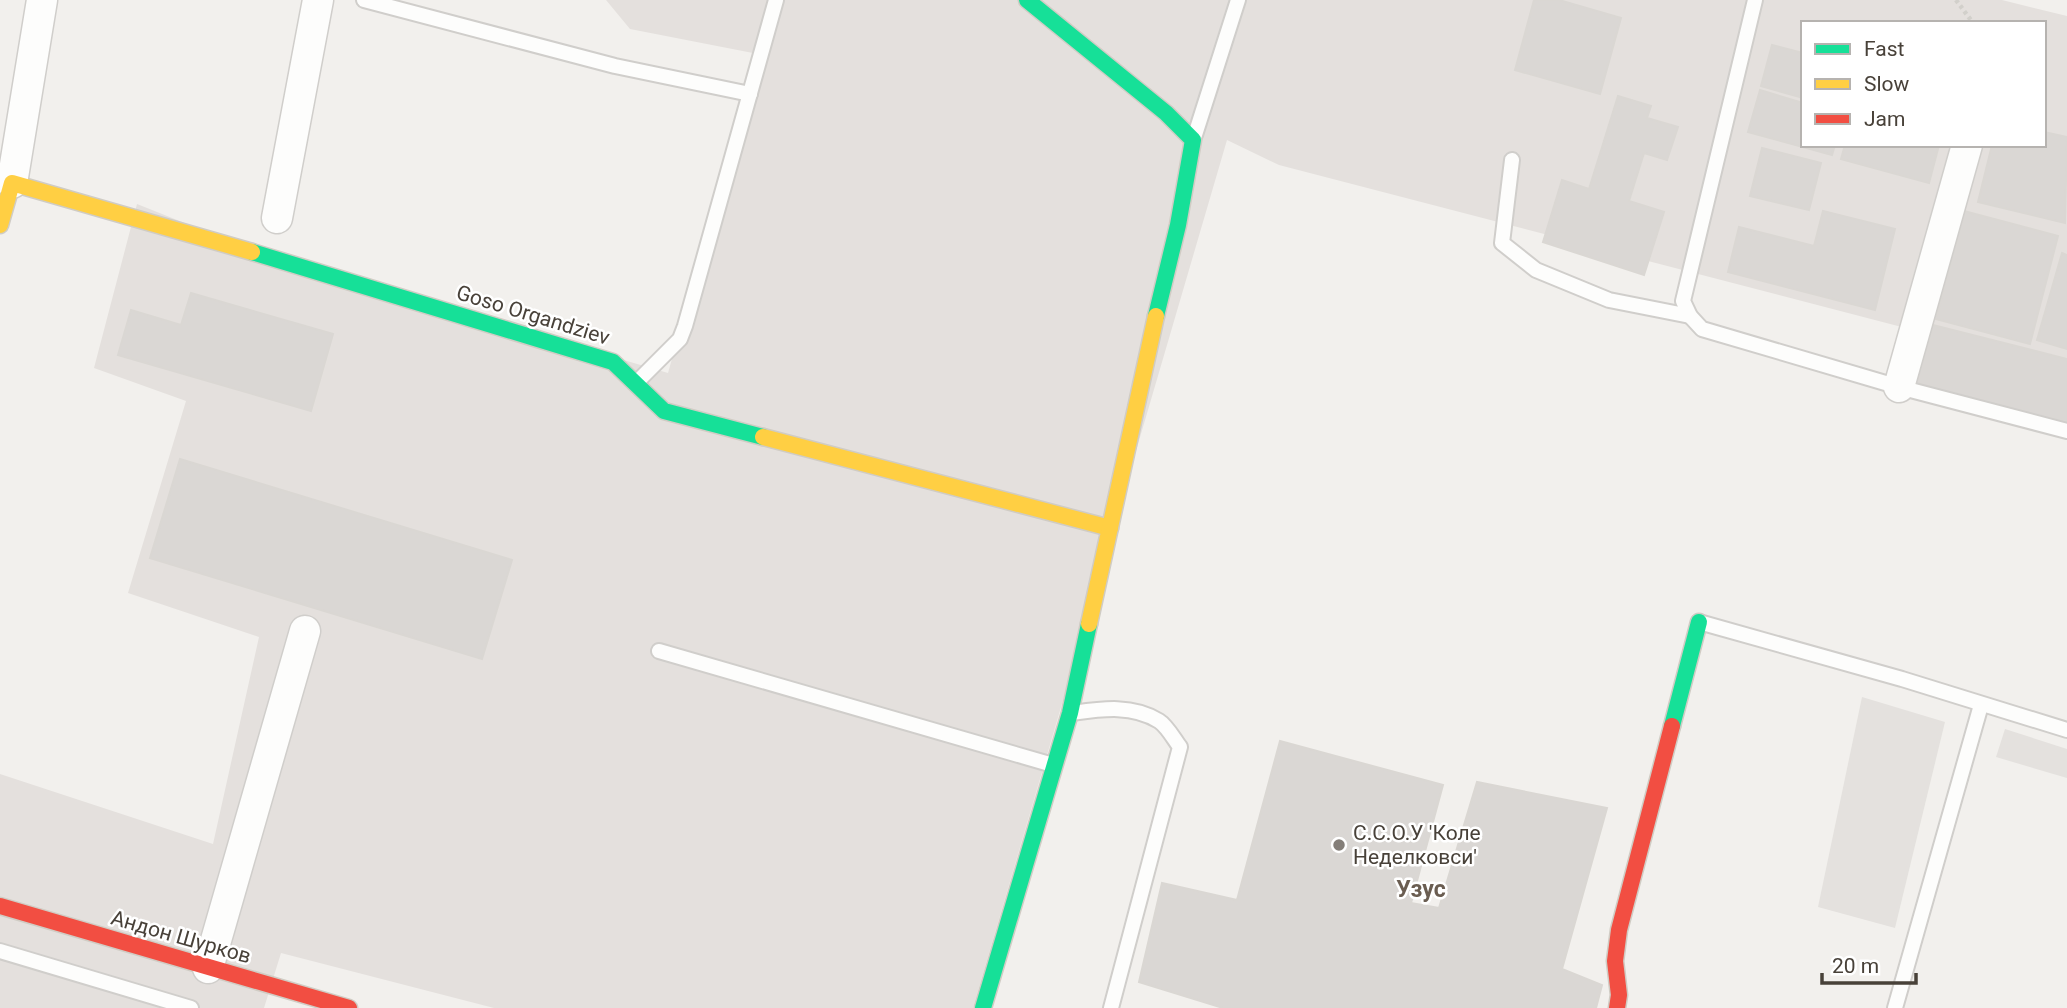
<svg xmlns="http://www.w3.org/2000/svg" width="2067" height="1008" viewBox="0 0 2067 1008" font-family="Roboto,sans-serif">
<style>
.industrial{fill:#e4e0dd;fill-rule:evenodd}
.parking{fill:#e4e1de}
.building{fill:#dad7d4;stroke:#dad7d3;stroke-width:2}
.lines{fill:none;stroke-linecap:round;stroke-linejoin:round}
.lane-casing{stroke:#d0cecb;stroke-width:18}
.street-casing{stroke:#d0cecb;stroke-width:33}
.fast-casing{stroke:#d0ccc4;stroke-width:19}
.slow-casing{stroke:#d0ccc4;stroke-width:19}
.jam-casing{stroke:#d0ccc4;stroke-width:19}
.path{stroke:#d2d0cb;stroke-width:4.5;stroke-dasharray:3.5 3.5;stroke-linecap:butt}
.lane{stroke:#fdfdfc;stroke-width:14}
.street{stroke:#fdfdfc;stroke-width:30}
.fast{stroke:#16e098;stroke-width:16}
.slow{stroke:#ffcf43;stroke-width:16}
.jam{stroke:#f24e42;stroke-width:16}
.poi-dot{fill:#847e78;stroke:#fff;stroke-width:2.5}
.labels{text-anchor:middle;stroke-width:5;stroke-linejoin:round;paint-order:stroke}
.street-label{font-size:21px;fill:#484139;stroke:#fff}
.poi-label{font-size:21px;fill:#484139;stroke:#fff;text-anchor:start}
.neighbourhood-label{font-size:23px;font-weight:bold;fill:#6a5d51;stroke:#fff}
</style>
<rect width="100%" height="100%" fill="#f2f0ed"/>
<path class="industrial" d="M606,0H2002L2067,16V370L1279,165L1227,140L973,1008H494L281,953L264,1008H0V774L213,844L259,637L128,593L186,401L94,368L137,204L267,256L668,373L758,54L630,29ZM1803,23H2044V145H1803Z"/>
<g class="parking">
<path d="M1862,697L1945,722L1895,928L1818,907Z"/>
<path d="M2005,729L2067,749V778L1996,757Z"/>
</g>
<g class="building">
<path d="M1534,0H1559L1621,18L1600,94L1515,70Z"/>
<path d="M1772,45L1803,53V98L1761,86Z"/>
<path d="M1760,90L1803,103V145H1835L1832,155L1748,132Z"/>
<path d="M1618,96L1651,106L1647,118L1678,127L1667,160L1644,153L1629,201L1664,212L1644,275L1543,242L1562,180L1589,189Z"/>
<path d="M2044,132L2067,137L2065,223L1978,202L1992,145H2044Z"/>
<path d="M1845,145H1939L1929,183L1841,159Z"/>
<path d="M1762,148L1821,163L1809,210L1750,196Z"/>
<path d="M1823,211L1895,229L1875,310L1728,272L1739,227L1814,246Z"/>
<path d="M1964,211L2058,236L2030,344L1936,319Z"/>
<path d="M2062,253L2067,255V349L2037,340Z"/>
<path d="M191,293L333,334L311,411L118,355L131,310L181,325Z"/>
<path d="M1925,323L2067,359V425L1909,384Z"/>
<path d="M180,459L512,560L482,659L150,558Z"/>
<path d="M1280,741L1443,785L1411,903L1439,908L1477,782L1607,808L1562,969L1602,985L1596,1008H1223L1139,982L1162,883L1237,900Z"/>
</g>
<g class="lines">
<g class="lane-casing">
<g id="lane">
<path d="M364,0L615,66L750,94"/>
<path d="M1755,0L1683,301L1690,316L1702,329L1899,387L2067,431"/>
<path d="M1195,135L1238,0"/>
<path d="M1512,160L1502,243L1536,270L1609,300L1690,316"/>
<path d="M636,383L680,339L685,326L776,0"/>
<path d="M1699,622L1902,679L2067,730"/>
<path d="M659,651L1053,765"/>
<path d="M1072,713C1101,709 1132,704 1159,721C1167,726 1174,739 1180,747L1111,1008"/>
<path d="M0,951L191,1008"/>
<path d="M1895,1008L1981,705"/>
</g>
</g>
<g class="street-casing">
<g id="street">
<path d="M12,183L42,0"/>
<path d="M277,218L318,0"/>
<path d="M1899,387L1967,145"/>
<path d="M208,968L305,631"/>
</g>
</g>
<g class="fast-casing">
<g id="fast">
<path d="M1027,0L1166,113L1193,140L1178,225L1156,316"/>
<path d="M252,252L613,362L664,411L763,437"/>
<path d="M1672,726L1699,622"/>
<path d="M983,1008L1070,713L1089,624"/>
</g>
</g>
<g class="slow-casing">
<g id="slow">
<path d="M0,225L12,183L252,252"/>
<path d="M763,437L1110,528"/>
<path d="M1089,624L1156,316"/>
</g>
</g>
<g class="jam-casing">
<g id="jam">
<path d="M0,906L349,1008"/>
<path d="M1617,1008L1619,995L1615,961L1619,930L1672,726"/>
</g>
</g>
<path class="path" d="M1956,0L1973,23"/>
<use href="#lane" class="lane"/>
<use href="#street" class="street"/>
<use href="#fast" class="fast"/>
<use href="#slow" class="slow"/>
<use href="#jam" class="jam"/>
</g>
<circle class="poi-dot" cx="1339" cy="845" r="7"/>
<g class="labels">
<g class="street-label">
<text transform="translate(533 315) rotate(17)" y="7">Goso Organdziev</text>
<text transform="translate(181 937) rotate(16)" y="7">Андон Шурков</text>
</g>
<g class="poi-label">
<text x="1353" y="840">С.С.О.У 'Коле<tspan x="1353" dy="24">Неделковси'</tspan></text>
</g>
<g class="neighbourhood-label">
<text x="1421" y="897">Узус</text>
</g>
</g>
<rect x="1801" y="21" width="245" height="126" fill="#ffffff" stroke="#b6b3b0" stroke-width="2"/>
<rect x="1815" y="44" width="35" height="10" fill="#16e098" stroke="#b6b3b0" stroke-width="2"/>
<text x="1864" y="56" font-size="21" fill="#484139">Fast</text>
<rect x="1815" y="79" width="35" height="10" fill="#ffcf43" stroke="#b6b3b0" stroke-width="2"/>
<text x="1864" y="91" font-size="21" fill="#484139">Slow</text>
<rect x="1815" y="114" width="35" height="10" fill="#f24e42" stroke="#b6b3b0" stroke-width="2"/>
<text x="1864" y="126" font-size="21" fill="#484139">Jam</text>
<path d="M1822 973v10h94v-10" fill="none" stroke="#484139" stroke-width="3.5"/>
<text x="1832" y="973" font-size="21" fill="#484139" stroke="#ffffff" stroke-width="5" paint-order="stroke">20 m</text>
</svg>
